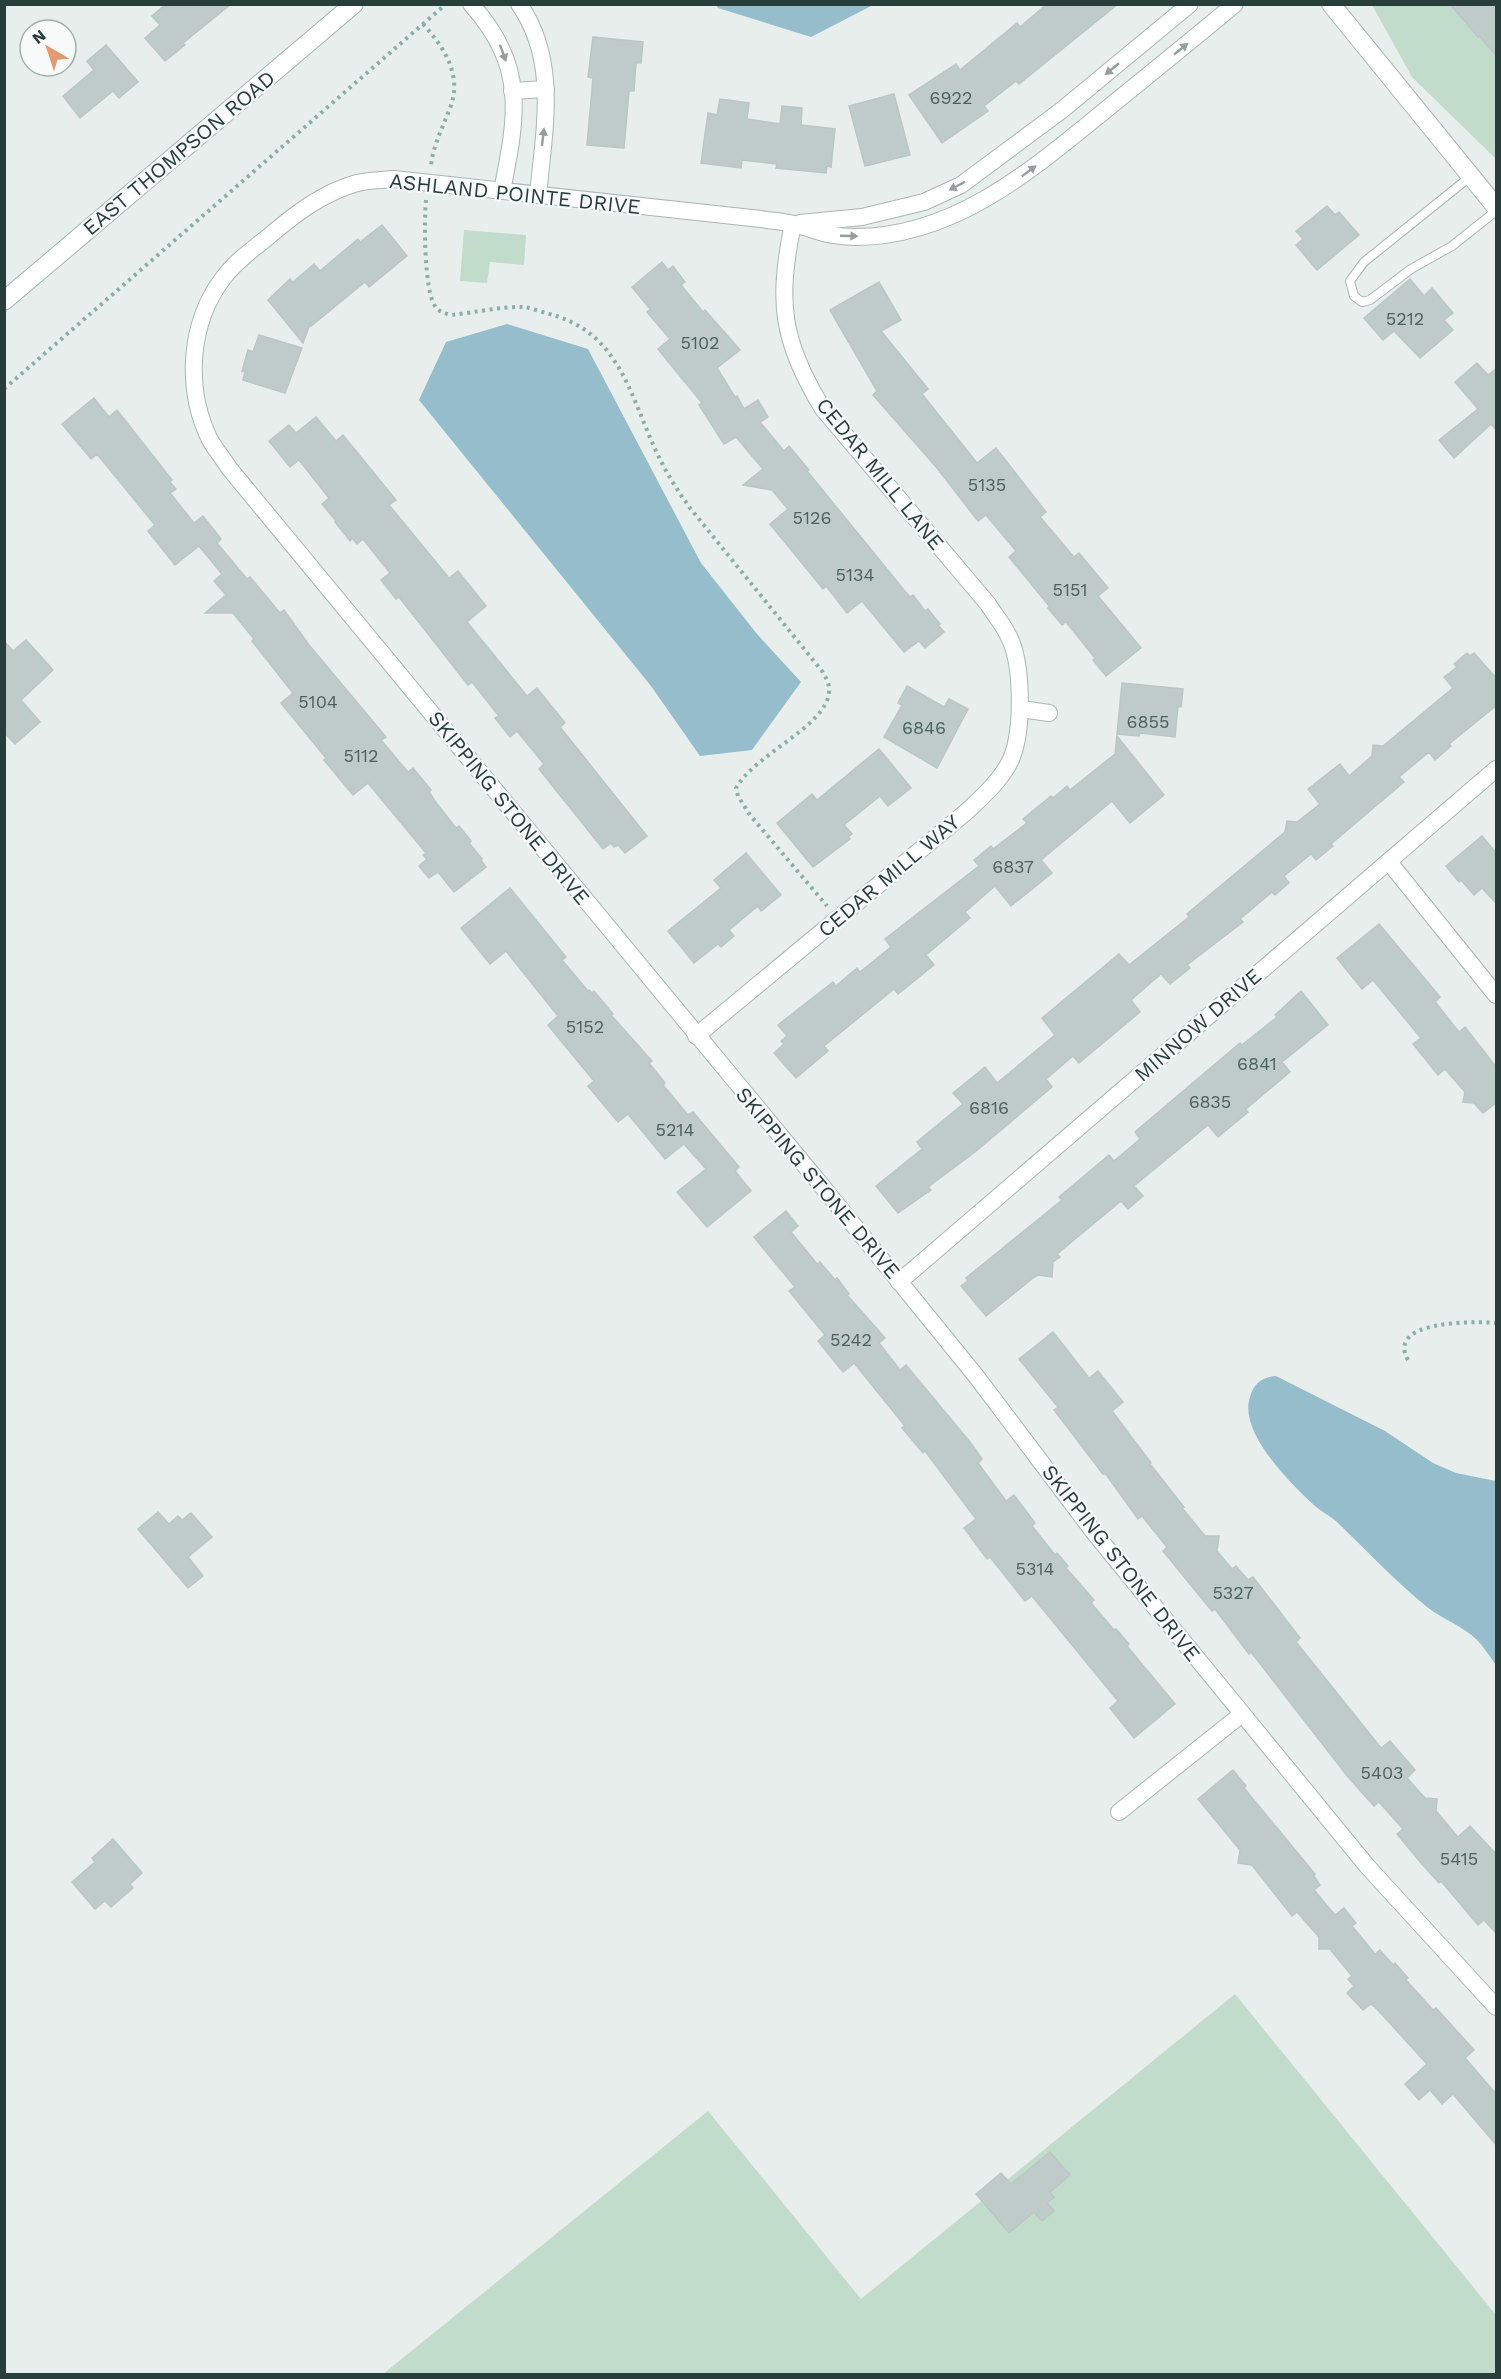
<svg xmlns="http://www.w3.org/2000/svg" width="1501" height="2379" viewBox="0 0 1501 2379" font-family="'Work Sans',sans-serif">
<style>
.green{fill:#c2dccc}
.water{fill:#96bdcc}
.building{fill:#bfcbc8;stroke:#bac7c3;stroke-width:1.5}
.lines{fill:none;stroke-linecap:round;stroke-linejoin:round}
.service-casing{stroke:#aab6b3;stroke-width:10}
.minor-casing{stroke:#aab6b3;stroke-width:18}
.tertiary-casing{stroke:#aab6b3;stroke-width:20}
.secondary-casing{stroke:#a3b5b1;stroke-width:20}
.path{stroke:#8baea7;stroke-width:4;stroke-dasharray:3 4.5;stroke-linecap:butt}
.service{stroke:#fff;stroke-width:8}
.minor{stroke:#fff;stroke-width:16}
.tertiary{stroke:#fff;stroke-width:18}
.secondary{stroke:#fff;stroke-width:18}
.oneway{fill:#939e9d}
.labels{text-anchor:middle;stroke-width:4.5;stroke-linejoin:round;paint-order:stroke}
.number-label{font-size:18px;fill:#4d615e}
.street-label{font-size:21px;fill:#273e3b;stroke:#f7faf9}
</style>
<rect width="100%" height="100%" fill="#e7eeeb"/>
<g class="green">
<path d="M1372,5H1496V159L1412,77Z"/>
<path d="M464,230L526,235L524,265L490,262L487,283L460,281Z"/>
<path d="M1235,1994L1496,2315V2374H383L708,2111L861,2299Z"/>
</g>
<g class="water">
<path d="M716,5H873L811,37L718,8Z"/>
<path d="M507,324L588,349L701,563L757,634L801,682L752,750L700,756L651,686L419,400L446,342Z"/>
<path d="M1276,1376L1385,1431L1433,1463L1456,1473L1496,1481V1665C1490,1657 1484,1647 1477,1640C1463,1626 1442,1619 1427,1607C1395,1581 1367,1551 1337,1522C1330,1516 1322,1512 1315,1506C1291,1484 1238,1432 1250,1397C1254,1383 1262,1377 1276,1376Z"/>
</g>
<g class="building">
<path d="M166,4H231L183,43L185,45L165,61L145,38L160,25L152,16Z"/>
<path d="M1047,4H1118L1019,84L1016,81L984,106L988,111L942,143L909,95L956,64L960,70L1017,23L1020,27Z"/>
<path d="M1450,4H1497V56L1479,36L1478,37Z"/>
<path d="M593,37L643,42L641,63H636L634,91H629L624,148L587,145L593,78L588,77Z"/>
<path d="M106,45L138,82L119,98L113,91L80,118L63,96L94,70L87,61Z"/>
<path d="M894,94L910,155L865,166L849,106Z"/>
<path d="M720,99L749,103L747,119L780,124L782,106L802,108L801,125L835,129L831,167L827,166L826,173L776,168L777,164L742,160L741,168L701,163L708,113L717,115Z"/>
<path d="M1327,206L1335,215L1339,212L1359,235L1317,270L1296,245L1303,239L1296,231Z"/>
<path d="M382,225L407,256L369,287L365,282L311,326L310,324L303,343L268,300L290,279L293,282L314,264L320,271L358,239L360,242Z"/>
<path d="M662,262L668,270L673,266L685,282L681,285L703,312L705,310L740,350L717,368L735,397L737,396L744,409L758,400L768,417L760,422L784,451L789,446L809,470L807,471L904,590L910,597L913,595L925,611L928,609L940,624L938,625L944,632L925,648L919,641L904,652L862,601L847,613L826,586L823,589L770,524L788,509L772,490L743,485L763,469L736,437L724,444L699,405L702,403L658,349L670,339L647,312L650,309L632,287Z"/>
<path d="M1410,279L1424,296L1432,288L1453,313L1444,320L1453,330L1420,358L1394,331L1383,340L1364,318Z"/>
<path d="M879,282L901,320L881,331L928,389L922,394L977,463L996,448L1046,512L1040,517L1074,557L1079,553L1108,588L1098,596L1141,648L1106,676L1093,660L1095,658L1066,622L1062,625L1048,608L1050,607L1009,557L1016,551L986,515L978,521L937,468L873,395L877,391L830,310Z"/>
<path d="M259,335L302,348L285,393L243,380L245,372L242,371L248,350L253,352Z"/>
<path d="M1477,363L1488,375L1497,368V431L1491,424L1454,458L1439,440L1478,409L1455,382Z"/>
<path d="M94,398L109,417L117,410L172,480L170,482L176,489L170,493L194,523L203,516L221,539L217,543L247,579L250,577L280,613L284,610L309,645L386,737L381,740L408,772L413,768L431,790L429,792L437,804L456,828L459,826L471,841L469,843L482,859L481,860L486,867L454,892L438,872L429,878L419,866L427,859L423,855L426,853L368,783L353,795L324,760L326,758L281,703L293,693L252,641L254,639L233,613H205L226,595L214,581L222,574L199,546L175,565L148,531L155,525L97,454L91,459L62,424Z"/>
<path d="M316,417L336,441L343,435L396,500L389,505L449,578L458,571L486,606L467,622L527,696L537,688L565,723L560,727L647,836L625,853L618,845L614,847L611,843L603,849L539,769L544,764L517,731L510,737L495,718L499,716L472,682L468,685L399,597L396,599L381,580L390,573L363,539L357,544L352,538L350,541L335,522L336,521L322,504L329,498L299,460L290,467L269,441L289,425L296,433Z"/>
<path d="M26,640L53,670L21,700L40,722L15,744L4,732V641L13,651Z"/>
<path d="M1467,653L1470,656L1474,653L1497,679V705L1449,744L1451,746L1435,760L1429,752L1399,777L1404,782L1331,844L1333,846L1316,860L1311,854L1284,876L1289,883L1275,895L1272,892L1240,919L1243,922L1187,965L1190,968L1170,984L1161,974L1131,1000L1140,1012L1079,1063L1073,1056L1046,1079L1052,1087L975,1152L928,1187L931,1190L898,1213L876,1186L922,1149L917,1142L963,1104L953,1093L985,1067L997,1083L1055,1035L1042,1018L1119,954L1129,965L1189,917L1187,914L1285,832L1287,821L1297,822L1320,804L1308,789L1340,764L1349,776L1372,756L1373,745L1383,746L1453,688L1444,677L1457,667L1454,664Z"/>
<path d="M1122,683L1183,689L1181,707L1178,706L1175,737L1140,733L1139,736L1117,734Z"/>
<path d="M907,686L944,707L949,699L968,709L937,768L884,737L902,705L898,703Z"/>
<path d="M1117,736L1164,795L1130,823L1112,801L1041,860L1052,873L1011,906L995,886L965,912L970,918L926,955L934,965L898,994L894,989L824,1046L828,1051L796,1078L774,1053L784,1044L781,1041L787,1036L778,1025L833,982L836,986L857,968L860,972L891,947L885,939L979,866L974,860L991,846L993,849L1027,823L1023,819L1051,796L1053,798L1067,786L1070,790L1115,754Z"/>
<path d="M879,749L911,788L888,806L880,796L844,825L852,834L848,837L850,839L813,867L777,823L812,794L817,800Z"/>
<path d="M1482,836L1497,854V904L1482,888L1474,895L1461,880L1459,882L1446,866Z"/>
<path d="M746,853L781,895L761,911L758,906L729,930L734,936L721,947L718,944L694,963L668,931L721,888L714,880Z"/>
<path d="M510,888L566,957L562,960L588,991L589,990L592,993L594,991L613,1014L611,1015L652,1061L649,1063L665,1083L663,1085L688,1115L693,1112L739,1167L735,1171L751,1191L707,1227L677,1192L706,1169L684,1144L665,1159L628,1114L618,1122L588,1086L594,1081L548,1025L558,1016L506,951L490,964L461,928Z"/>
<path d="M1379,924L1440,997L1435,1002L1459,1032L1465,1027L1497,1068V1102L1483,1113L1474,1103L1463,1102L1465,1092L1445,1069L1438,1075L1413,1044L1421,1038L1373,980L1362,989L1337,958Z"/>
<path d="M1301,991L1328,1025L1282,1062L1290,1072L1246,1109L1248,1112L1218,1137L1208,1125L1134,1186L1143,1196L1128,1209L1121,1201L1057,1254L1060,1257L1053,1262L1052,1277L1038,1275L1033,1278L986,1316L961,1286L968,1281L966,1278L1062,1200L1059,1197L1109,1155L1114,1161L1140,1139L1135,1132L1240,1043L1242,1045L1277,1017L1275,1015Z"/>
<path d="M786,1211L798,1226L791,1232L817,1264L820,1262L835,1280L837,1278L849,1294L847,1295L885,1338L879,1343L900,1370L906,1365L970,1442L982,1459L978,1463L1006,1501L1014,1495L1035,1523L1032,1526L1055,1555L1057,1553L1068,1566L1066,1568L1094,1600L1091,1603L1114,1630L1116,1629L1129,1644L1127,1646L1175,1704L1134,1738L1110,1708L1118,1701L1032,1596L1025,1601L990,1557L987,1559L964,1528L976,1519L925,1451L923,1453L902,1428L905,1426L854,1363L843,1372L818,1341L825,1335L789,1291L795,1287L754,1237Z"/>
<path d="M1053,1332L1089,1378L1098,1371L1123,1402L1112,1411L1151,1463L1150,1464L1184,1507L1182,1508L1205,1536H1219L1217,1551L1232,1569L1236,1566L1248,1580L1253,1577L1300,1638L1296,1642L1381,1748L1390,1741L1415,1770L1407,1778L1425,1798L1437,1799L1436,1811L1458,1837L1470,1826L1497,1855V1934L1484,1920L1478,1925L1441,1881L1439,1883L1421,1863L1397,1834L1403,1829L1379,1802L1374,1806L1348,1777L1251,1652L1249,1654L1215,1609L1212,1611L1163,1551L1167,1547L1142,1516L1138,1519L1105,1473L1103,1474L1054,1410L1058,1407L1019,1359Z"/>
<path d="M158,1512L169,1524L178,1516L182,1520L191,1513L212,1537L188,1557L203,1576L188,1588L138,1529Z"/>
<path d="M1233,1770L1246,1786L1244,1788L1315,1874L1314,1876L1320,1885L1314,1890L1335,1915L1344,1908L1356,1923L1352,1926L1375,1954L1380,1950L1393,1965L1395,1963L1408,1978L1406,1980L1433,2010L1436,2008L1474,2050L1465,2058L1497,2095V2146L1453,2094L1442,2104L1430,2090L1419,2100L1405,2084L1427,2064L1376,2008L1371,2004L1363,2010L1347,1993L1354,1986L1348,1979L1352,1976L1330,1949H1319V1937L1297,1912L1292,1916L1252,1865L1238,1863L1240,1850L1198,1799Z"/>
<path d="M113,1839L142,1873L130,1884L133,1888L111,1907L105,1901L95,1909L72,1882L95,1862L92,1858Z"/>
<path d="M1050,2152L1070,2175L1050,2192L1054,2197L1047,2203L1054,2211L1042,2221L1034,2212L1009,2233L976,2194L1001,2173L1011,2184Z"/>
</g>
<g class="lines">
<g class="service-casing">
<path id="service" d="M1471,176L1364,262L1350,281L1354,296L1362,302L1370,300L1411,269L1452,246L1496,211"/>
</g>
<g class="minor-casing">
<g id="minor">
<path d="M471,4C527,67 517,115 502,191"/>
<path d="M519,4C559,61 544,130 538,195"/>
<path d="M1235,4C1193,39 1151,73 1108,108C1034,168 956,237 855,237C828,237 817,230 793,224C783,221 772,221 761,219L394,179C382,180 369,180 357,183C322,193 295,214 268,237C253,249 235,262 224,277C189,322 185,387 209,438C214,448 223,458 229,468L817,1180L976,1376L1096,1535L1367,1866L1496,2007"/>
<path d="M512,91L546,89"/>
<path d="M800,223L862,217L924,202L961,185L1062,110L1190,4"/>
<path d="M1021,709L1049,713"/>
<path d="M1389,862L1496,995"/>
<path d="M696,1036L965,813C982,797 1003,779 1012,757C1023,728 1023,662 1008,635C1003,624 994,614 988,604L823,409C781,341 777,301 793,224"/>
<path d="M899,1282L1496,769"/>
<path d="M1119,1812L1242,1714"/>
</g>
</g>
<g class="tertiary-casing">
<path id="tertiary" d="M1331,4L1496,207"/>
</g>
<g class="secondary-casing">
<path id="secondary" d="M4,301L354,4"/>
</g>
<g class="path">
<path d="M423,24C444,47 463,76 450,108C443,127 433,145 431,166"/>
<path d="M426,200C424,221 424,290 435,306C439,312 444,313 451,315C473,313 502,306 524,307C531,308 539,311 546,313C620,331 629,394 657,453C666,473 678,491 690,508L822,671C826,678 830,684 829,693C825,727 755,754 736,788L738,796L750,815L827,906"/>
<path d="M4,389L446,4"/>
<path d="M1408,1360C1385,1320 1475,1321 1496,1323"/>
</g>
<use href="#service" class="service"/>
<use href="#minor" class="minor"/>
<use href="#tertiary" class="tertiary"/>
<use href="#secondary" class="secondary"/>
</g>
<defs><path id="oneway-solid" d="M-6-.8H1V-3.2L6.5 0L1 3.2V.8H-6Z" transform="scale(1.5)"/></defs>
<g class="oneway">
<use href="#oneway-solid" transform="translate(1181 49) rotate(-39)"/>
<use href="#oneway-solid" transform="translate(503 53) rotate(70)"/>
<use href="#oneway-solid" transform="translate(1112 69) rotate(140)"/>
<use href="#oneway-solid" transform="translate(543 137) rotate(-83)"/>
<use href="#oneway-solid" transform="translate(1029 171) rotate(-37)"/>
<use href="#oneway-solid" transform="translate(957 186) rotate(152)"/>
<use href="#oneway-solid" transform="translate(849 236) rotate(2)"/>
</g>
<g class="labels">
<g class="number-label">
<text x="951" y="104">6922</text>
<text x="1405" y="325">5212</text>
<text x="700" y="349">5102</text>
<text x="987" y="491">5135</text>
<text x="812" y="524">5126</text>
<text x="855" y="581">5134</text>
<text x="1070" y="596">5151</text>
<text x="318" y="708">5104</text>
<text x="1148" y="728">6855</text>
<text x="924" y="734">6846</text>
<text x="361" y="762">5112</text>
<text x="1013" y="873">6837</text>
<text x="585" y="1033">5152</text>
<text x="1257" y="1070">6841</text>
<text x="1210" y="1108">6835</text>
<text x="989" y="1114">6816</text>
<text x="675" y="1136">5214</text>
<text x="851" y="1346">5242</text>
<text x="1035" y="1575">5314</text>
<text x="1233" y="1599">5327</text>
<text x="1382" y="1779">5403</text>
<text x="1459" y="1865">5415</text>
</g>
<g class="street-label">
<text transform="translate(179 153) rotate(-40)" y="7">EAST THOMPSON ROAD</text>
<text transform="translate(515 194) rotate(6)" y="7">ASHLAND POINTE DRIVE</text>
<text transform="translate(880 474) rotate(51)" y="7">CEDAR MILL LANE</text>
<text transform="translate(509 808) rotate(51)" y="7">SKIPPING STONE DRIVE</text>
<text transform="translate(889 876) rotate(-40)" y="7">CEDAR MILL WAY</text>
<text transform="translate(1198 1025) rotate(-41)" y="7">MINNOW DRIVE</text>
<text transform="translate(818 1183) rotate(50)" y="7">SKIPPING STONE DRIVE</text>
<text transform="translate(1121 1563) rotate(52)" y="7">SKIPPING STONE DRIVE</text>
</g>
</g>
<rect width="1501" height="2379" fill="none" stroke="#273e3b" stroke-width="12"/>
<g transform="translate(48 48) rotate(321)"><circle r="28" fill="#f7faf9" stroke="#a4afad" stroke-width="1.5"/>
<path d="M0-4.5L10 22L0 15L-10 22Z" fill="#e39a6f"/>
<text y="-9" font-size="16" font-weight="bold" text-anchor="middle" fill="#273e3b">N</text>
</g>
</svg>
